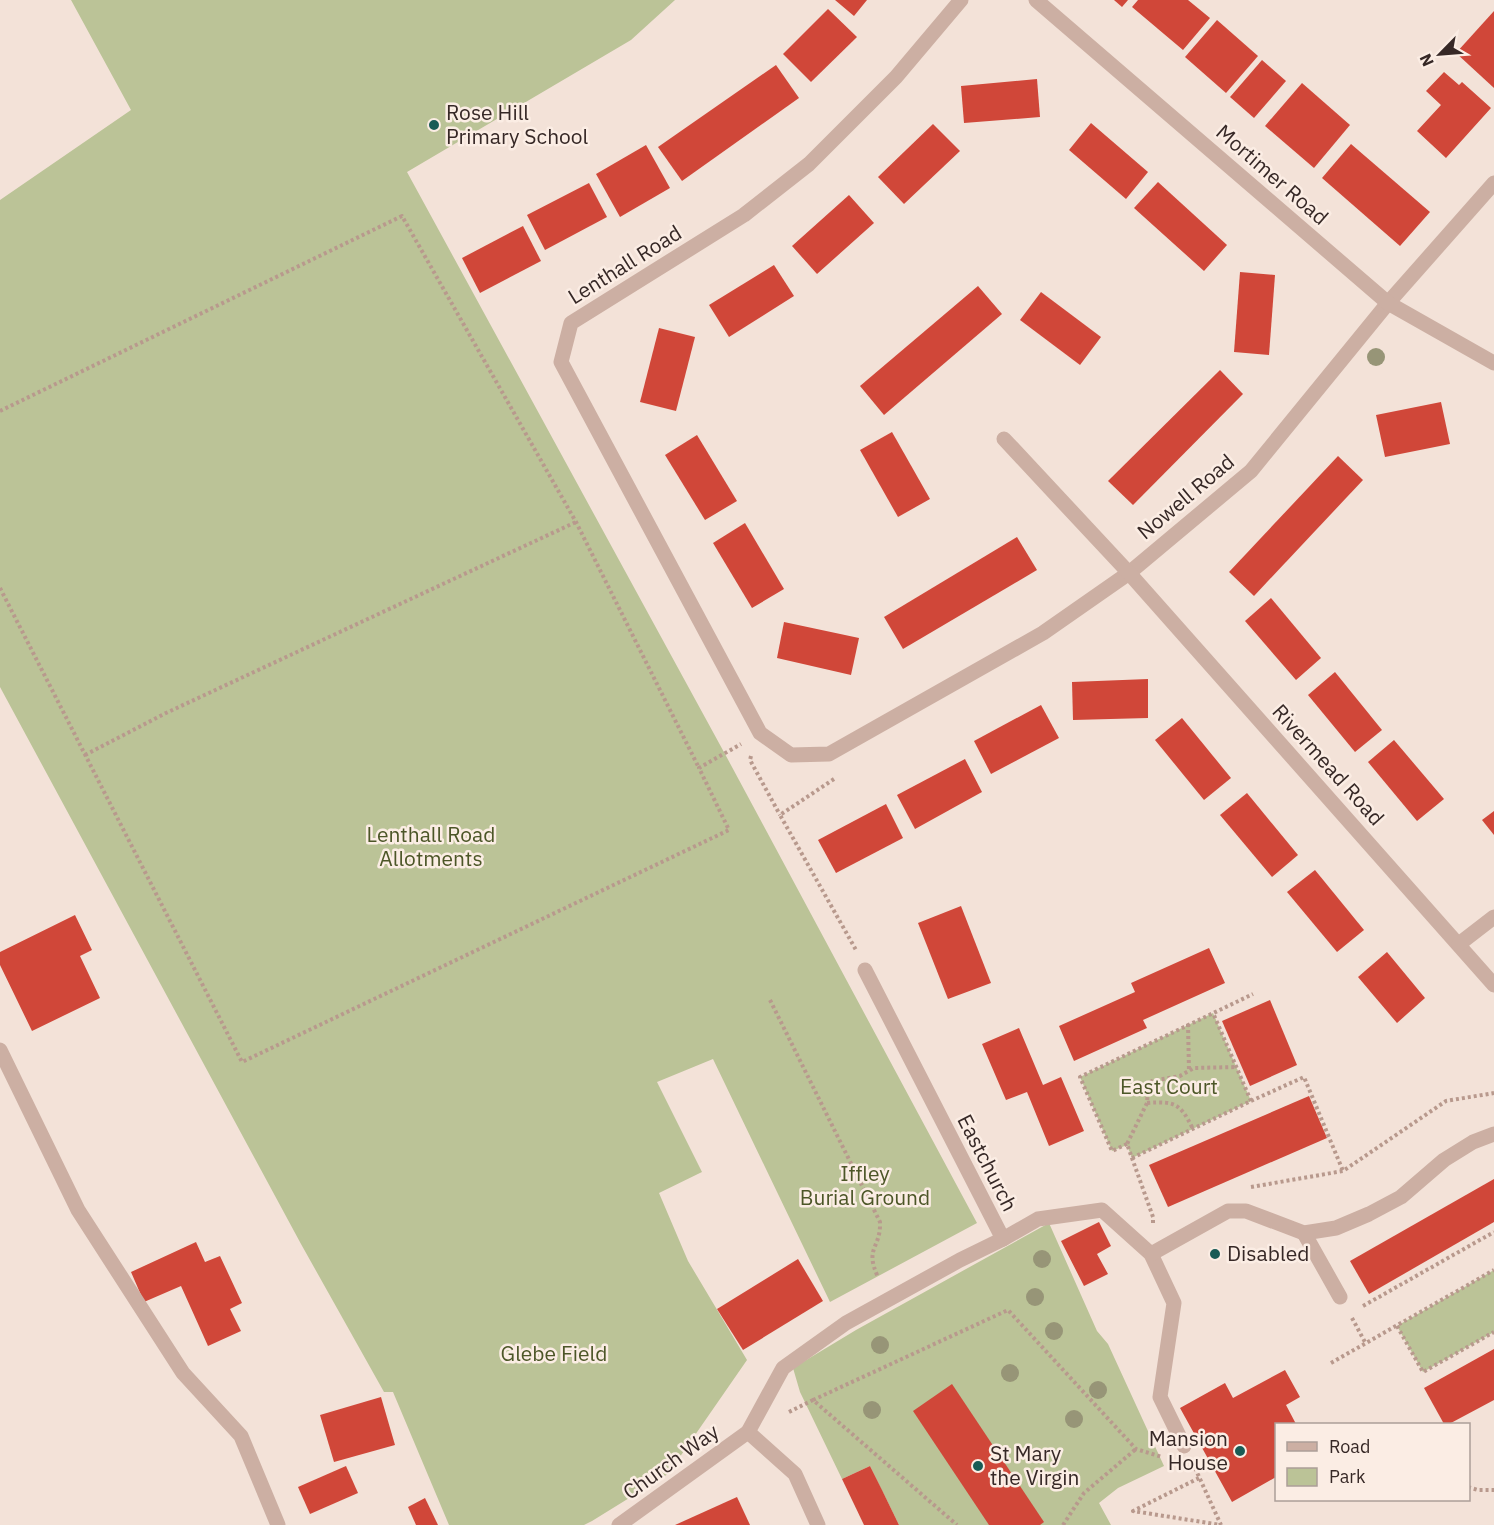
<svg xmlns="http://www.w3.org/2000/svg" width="1494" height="1525" viewBox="0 0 1494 1525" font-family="'IBM Plex Sans',sans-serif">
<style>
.green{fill:#bbc397}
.building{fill:#d04739}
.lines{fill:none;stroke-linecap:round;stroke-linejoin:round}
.path{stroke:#b8998d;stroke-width:4;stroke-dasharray:3 3;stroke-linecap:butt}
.service{stroke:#ccafa3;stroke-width:15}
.minor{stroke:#ccafa3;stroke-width:15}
.tree{fill:#979577}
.poi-dot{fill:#185b55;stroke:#fbede4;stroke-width:2}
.labels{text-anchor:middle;stroke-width:5;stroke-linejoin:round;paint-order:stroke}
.poi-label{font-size:21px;fill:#362826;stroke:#fbede4;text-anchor:start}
.street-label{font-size:21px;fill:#362826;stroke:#fbede4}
.park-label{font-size:21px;fill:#4c5627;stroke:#fbede4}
</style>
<rect width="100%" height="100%" fill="#f3e2d8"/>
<g class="green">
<path d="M71,0H675L631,40L407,172L725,754L977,1223L830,1302L713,1059L657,1082L702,1172L659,1193L688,1261L747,1360L668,1474L592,1521L584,1525H449L393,1392H384L301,1244L0,687V200L131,110Z"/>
<path d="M1213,1013L1251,1101L1132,1158L1127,1145L1112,1151L1080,1077Z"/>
<path d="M1049,1223L1097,1331L1108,1344L1164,1466L1118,1488L1099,1503L1111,1525H899L870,1466L842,1479L800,1392L793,1368L856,1330Z"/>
<path d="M1494,1270V1332L1423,1372L1397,1326Z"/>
</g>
<g class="building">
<path d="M835,0H867L854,16Z"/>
<path d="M1114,0H1128L1122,7Z"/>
<path d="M1138,0H1188L1210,18L1183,50L1132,7Z"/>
<path d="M828,9L857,37L811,82L783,54Z"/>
<path d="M1494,11V88L1456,53Z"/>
<path d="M1217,20L1258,56L1226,93L1185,57Z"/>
<path d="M1262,60L1286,81L1254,118L1230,97Z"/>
<path d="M776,65L799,98L682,181L658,147Z"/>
<path d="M1444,72L1459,85L1462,82L1491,108L1446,158L1417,131L1441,105L1426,91Z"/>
<path d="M1037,79L1040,117L964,123L961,86Z"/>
<path d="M1302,83L1350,125L1314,168L1265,126Z"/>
<path d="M1091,123L1148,172L1126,199L1069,150Z"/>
<path d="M933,124L960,151L904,204L878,177Z"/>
<path d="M1351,144L1430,212L1400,246L1322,178Z"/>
<path d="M646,145L670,188L620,217L596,174Z"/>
<path d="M1158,182L1227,245L1204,271L1134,208Z"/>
<path d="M589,183L607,217L545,250L527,215Z"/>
<path d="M849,195L874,223L817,274L792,246Z"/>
<path d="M523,226L541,261L480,293L462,258Z"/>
<path d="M774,265L794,296L729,337L709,305Z"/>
<path d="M1240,272L1275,275L1269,355L1234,352Z"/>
<path d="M978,286L1002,314L884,415L860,386Z"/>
<path d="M1041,292L1101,337L1080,365L1020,320Z"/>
<path d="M659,328L695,337L676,411L640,402Z"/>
<path d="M1220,370L1243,394L1133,505L1108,481Z"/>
<path d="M1441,402L1450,444L1385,457L1376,415Z"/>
<path d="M892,432L930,499L898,517L860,450Z"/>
<path d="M697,435L737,501L705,520L665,455Z"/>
<path d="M1338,456L1363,480L1254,596L1229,572Z"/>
<path d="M745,523L784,589L752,608L713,543Z"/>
<path d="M1017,537L1037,570L903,649L884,617Z"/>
<path d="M1271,598L1321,658L1296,680L1245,621Z"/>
<path d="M784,622L859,638L851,675L777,658Z"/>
<path d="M1335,672L1382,730L1355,752L1308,695Z"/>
<path d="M1148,679V718L1073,720L1072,682Z"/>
<path d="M1041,705L1059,738L991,774L974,741Z"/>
<path d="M1182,718L1231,778L1204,800L1155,740Z"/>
<path d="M1394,740L1444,799L1417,821L1368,762Z"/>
<path d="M965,759L982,792L915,829L897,795Z"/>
<path d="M1247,793L1298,855L1272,877L1220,815Z"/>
<path d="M886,804L903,838L836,873L818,840Z"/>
<path d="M1494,811V835L1482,820Z"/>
<path d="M1315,870L1364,930L1337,952L1287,892Z"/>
<path d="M961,906L991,983L948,999L918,923Z"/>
<path d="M75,915L92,950L80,956L100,998L32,1031L0,965V952Z"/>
<path d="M1209,948L1225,983L1143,1020L1147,1028L1074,1061L1059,1026L1135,992L1131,983Z"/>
<path d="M1387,952L1425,998L1397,1023L1358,977Z"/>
<path d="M1270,1000L1297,1065L1250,1086L1222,1021Z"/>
<path d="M1019,1028L1043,1085L1061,1077L1084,1131L1049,1146L1027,1092L1006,1100L982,1044Z"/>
<path d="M1309,1096L1327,1138L1168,1207L1149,1165Z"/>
<path d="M1494,1179V1222L1369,1294L1350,1261Z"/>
<path d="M1099,1222L1111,1246L1097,1254L1108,1274L1084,1286L1061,1241Z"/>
<path d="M196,1242L205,1262L220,1256L242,1303L230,1309L241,1331L208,1346L181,1286L144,1302L131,1272Z"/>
<path d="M798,1259L823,1301L743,1350L717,1309Z"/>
<path d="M1494,1349V1400L1449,1424H1444L1424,1388Z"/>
<path d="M1285,1370L1300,1397L1286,1405L1296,1424H1276V1477L1232,1502L1180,1408L1225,1383L1233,1398Z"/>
<path d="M952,1384L1044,1522L1040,1525H989L913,1411Z"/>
<path d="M381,1397L395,1445L334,1462L320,1415Z"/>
<path d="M346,1466L358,1493L310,1514L298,1487Z"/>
<path d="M870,1466L882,1490L899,1525H864L842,1479Z"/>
<path d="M737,1497L750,1525H675Z"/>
<path d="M425,1498L438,1525H416L408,1507Z"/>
</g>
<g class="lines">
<g class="path">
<path d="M0,411L402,216L576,522L699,768"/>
<path d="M0,588L242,1062L729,830L699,768L741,744"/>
<path d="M85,755L166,713L576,522"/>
<path d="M751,756L750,760L780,815"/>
<path d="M834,779L780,815L856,950"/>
<path d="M770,1000L880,1222C881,1249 864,1247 878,1277"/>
<path d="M1188,1024L1189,1071"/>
<path d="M1251,1101L1304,1077L1343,1171"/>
<path d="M1147,1103C1175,1101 1180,1103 1193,1129"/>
<path d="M1127,1144L1112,1151L1080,1077L1253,994"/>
<path d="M1132,1158L1251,1101L1213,1013"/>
<path d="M1251,1187L1343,1171L1446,1101L1494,1093"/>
<path d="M1153,1223V1217L1127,1144L1147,1103L1148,1088L1152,1081L1180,1076L1194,1068L1237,1067"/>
<path d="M1363,1306L1494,1232"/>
<path d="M1352,1318L1366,1344"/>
<path d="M1397,1326L1423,1372L1494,1332"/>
<path d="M1331,1363L1494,1270"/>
<path d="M813,1400L1008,1310L1136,1449L1162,1457"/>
<path d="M789,1412L813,1400L957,1525"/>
<path d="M1195,1468L1221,1525"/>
<path d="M1199,1478L1133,1511L1221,1525"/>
<path d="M1468,1487L1478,1490H1494"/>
<path d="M1063,1525L1084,1493L1136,1449"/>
</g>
<g class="service">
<path d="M0,1050L78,1210L183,1373L241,1436L278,1525"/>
<path d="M1304,1233L1340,1297"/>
<path d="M1003,1239L1038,1219L1102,1210L1151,1254L1174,1303L1160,1397L1184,1446"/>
<path d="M1151,1254L1228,1211H1246L1304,1233L1336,1228L1369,1214L1401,1197L1444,1160L1473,1142L1494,1134"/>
</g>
<g class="minor">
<path d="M961,0L896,77L809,164L744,215L571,323L561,362L760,733L791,755L829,754L1043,633L1129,573L1251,471L1388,303L1494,183"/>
<path d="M1036,0L1388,303L1494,363"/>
<path d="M1004,439L1129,573L1494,985"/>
<path d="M1459,944L1494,917"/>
<path d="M748,1432L795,1474L818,1525"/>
<path d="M619,1525L748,1432L783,1368L846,1323L960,1260L1003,1239L865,970"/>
</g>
</g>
<g class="tree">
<circle cx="1376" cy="357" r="9"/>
<circle cx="1042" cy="1259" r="9"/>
<circle cx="1035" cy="1297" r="9"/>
<circle cx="1054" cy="1331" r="9"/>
<circle cx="880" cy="1345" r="9"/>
<circle cx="1010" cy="1373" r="9"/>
<circle cx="1098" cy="1390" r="9"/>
<circle cx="872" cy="1410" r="9"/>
<circle cx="1074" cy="1419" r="9"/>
</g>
<g class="poi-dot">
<circle cx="434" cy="125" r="6"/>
<circle cx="1215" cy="1254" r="6"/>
<circle cx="1240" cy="1451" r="6"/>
<circle cx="978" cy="1466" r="6"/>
</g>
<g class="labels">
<g class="poi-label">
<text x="446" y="120">Rose Hill<tspan x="446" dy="24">Primary School</tspan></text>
<text x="1227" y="1261">Disabled</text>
<text x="1228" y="1446" text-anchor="end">Mansion<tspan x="1228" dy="24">House</tspan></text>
<text x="990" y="1461">St Mary<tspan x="990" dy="24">the Virgin</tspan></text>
</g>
<g class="street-label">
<text transform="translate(1272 175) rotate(41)" y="7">Mortimer Road</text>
<text transform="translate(625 265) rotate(-32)" y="7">Lenthall Road</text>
<text transform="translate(1186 497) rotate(-40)" y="7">Nowell Road</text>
<text transform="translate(1328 765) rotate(48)" y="7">Rivermead Road</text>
<text transform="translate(987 1163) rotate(63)" y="7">Eastchurch</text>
<text transform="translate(671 1462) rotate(-36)" y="7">Church Way</text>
</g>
<g class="park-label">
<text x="431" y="842">Lenthall Road<tspan x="431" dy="24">Allotments</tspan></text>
<text x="1169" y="1094">East Court</text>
<text x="865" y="1181">Iffley<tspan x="865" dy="24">Burial Ground</tspan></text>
<text x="554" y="1361">Glebe Field</text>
</g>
</g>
<rect x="1275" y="1423" width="195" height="78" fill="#fbede4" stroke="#ac9e98" stroke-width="1.5"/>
<rect x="1287" y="1442" width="30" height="9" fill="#ccafa3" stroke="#ac9e98" stroke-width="1.5"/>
<text x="1329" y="1453" font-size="18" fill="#362826">Road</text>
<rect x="1287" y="1468" width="30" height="18" fill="#bbc397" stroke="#ac9e98" stroke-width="1.5"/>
<text x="1329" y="1483" font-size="18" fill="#362826">Park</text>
<g transform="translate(1440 54) rotate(245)" stroke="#fbede4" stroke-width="4.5" paint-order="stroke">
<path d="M0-4.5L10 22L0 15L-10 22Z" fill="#362826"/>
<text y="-9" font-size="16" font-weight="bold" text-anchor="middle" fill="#362826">N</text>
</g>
</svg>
